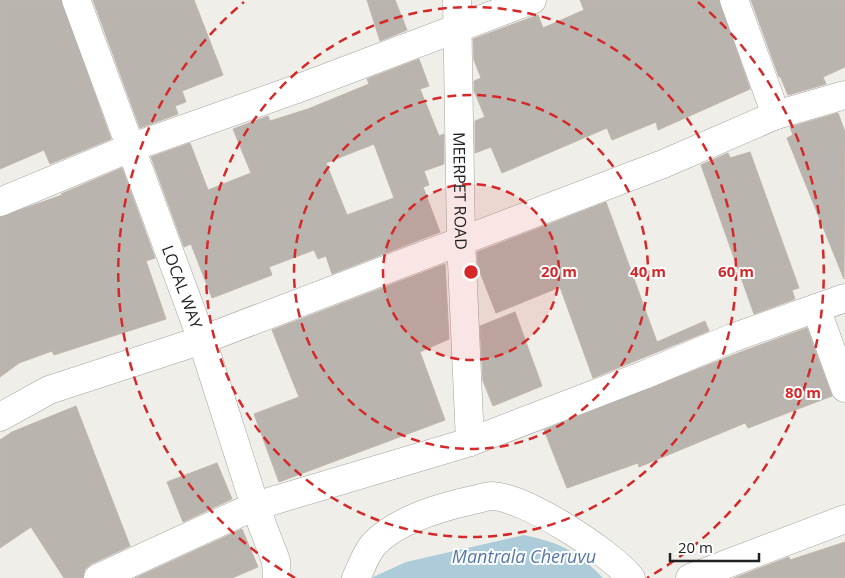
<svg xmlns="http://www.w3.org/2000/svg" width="845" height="578" viewBox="0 0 845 578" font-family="'Open Sans',sans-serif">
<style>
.water{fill:#adccd9}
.building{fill:#b9b4ae;stroke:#c0b6ac;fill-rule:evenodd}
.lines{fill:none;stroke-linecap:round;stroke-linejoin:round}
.minor-casing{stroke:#a2a2a2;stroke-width:29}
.minor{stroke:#fff;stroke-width:28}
.ring{fill:none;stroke:#d62828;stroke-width:2.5;stroke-dasharray:9 6}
.labels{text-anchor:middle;stroke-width:4;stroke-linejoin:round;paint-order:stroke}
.street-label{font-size:16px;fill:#212121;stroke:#fff}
.water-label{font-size:18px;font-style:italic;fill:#5578a8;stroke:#fff}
.centre{fill:#d62828;stroke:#fff;stroke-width:2.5}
.ring-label{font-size:15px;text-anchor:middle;font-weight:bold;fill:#d62828;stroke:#fff;stroke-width:4;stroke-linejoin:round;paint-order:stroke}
</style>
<rect width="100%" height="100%" fill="#f0eee8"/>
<path class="water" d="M524,535C561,543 577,551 603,578H371L406,562Z"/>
<g class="building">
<path d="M0,0H61L111,139L50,164L44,150L0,169Z"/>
<path d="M93,0H194L223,75L182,91L186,102L175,106L178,114L140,128Z"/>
<path d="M367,0H395L407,30L380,41Z"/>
<path d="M580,0H719L750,89L658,130L656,122L612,140L607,128L502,173L491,147L475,153V121L485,117L474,91V81L481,78L474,60L473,39L538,15L543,28L584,10Z"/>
<path d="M751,0H845V67L823,77L826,84L788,95L780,76L779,77Z"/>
<path d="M419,59L429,86L420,89L439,136L444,134V164L424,171L429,185L423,187L440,232L332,274L326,256L318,259L314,250L269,267L272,275L212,298L191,244L184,247L151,157L190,143L208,190L251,173L233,129L268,116L270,121L308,109L369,84L367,79ZM374,144L394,198L347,215L326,163Z"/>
<path d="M838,113L845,132L844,279L787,138L793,135L790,127Z"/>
<path d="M750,152L799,288L792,290L795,299L754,314L701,165L728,153L730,158Z"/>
<path d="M122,168L155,258L146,261L166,319L54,355L52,351L19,363L0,377V217L62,195L61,194Z"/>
<path d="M606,202L657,342L705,321L709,331L593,378L560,287L496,313L478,267L477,252Z"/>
<path d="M445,264L449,339L420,352L445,420L279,482L254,414L299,397L272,330Z"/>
<path d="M515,312L542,386L493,406L483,381L480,326Z"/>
<path d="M807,328L832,396L748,428L745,423L639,467L638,463L567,488L544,430L738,353Z"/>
<path d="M76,406L130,546L91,564L85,569L83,578H64L31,527L0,548V440L12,432Z"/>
<path d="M217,463L232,499L183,522L167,482Z"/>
<path d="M242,529L258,567L232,578H135Z"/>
<path d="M845,542V578H734L789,557L790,560Z"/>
</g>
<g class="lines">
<g class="minor-casing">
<g id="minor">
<path id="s1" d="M76,0L202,340L255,506L276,561L277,578"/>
<path id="s2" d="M457,0L461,240L470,442"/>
<path d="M734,0L776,115"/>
<path d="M0,202L130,148L302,87L532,0"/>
<path d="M816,308L845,388"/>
<path d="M0,417L49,390L202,340L663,164L776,115L845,95"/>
<path d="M98,578L255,506L470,442L644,375L732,338L845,298"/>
<path d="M356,578C361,568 366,553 374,544C397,520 441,507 473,500C479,499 486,496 492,496C525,497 610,552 631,578"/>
<path d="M690,578L845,519"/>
</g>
</g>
<use href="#minor" class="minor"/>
</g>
<circle cx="471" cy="272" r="88" fill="#d62828" fill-opacity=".12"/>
<g class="ring">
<circle cx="471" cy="272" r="88"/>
<circle cx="471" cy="272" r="177"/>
<circle cx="471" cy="272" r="265"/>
<path d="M295 578A353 353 0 0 1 244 2M698 2A353 353 0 0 1 647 578"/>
</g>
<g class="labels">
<g class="street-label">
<text dy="6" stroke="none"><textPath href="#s2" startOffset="191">MEERPET ROAD</textPath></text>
<text dy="6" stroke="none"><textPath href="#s1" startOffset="306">LOCAL WAY</textPath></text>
</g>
<g class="water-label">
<text x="524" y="563">Mantrala Cheruvu</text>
</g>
</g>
<circle cx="471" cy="272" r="8" class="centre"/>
<g class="ring-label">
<text x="559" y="277">20 m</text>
<text x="648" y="277">40 m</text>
<text x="736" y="277">60 m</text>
<text x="803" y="398">80 m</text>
</g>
<path d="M670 553v8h89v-8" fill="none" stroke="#212121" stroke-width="2.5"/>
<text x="678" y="553" font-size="15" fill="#212121" stroke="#ffffff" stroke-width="4" paint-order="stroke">20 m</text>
</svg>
